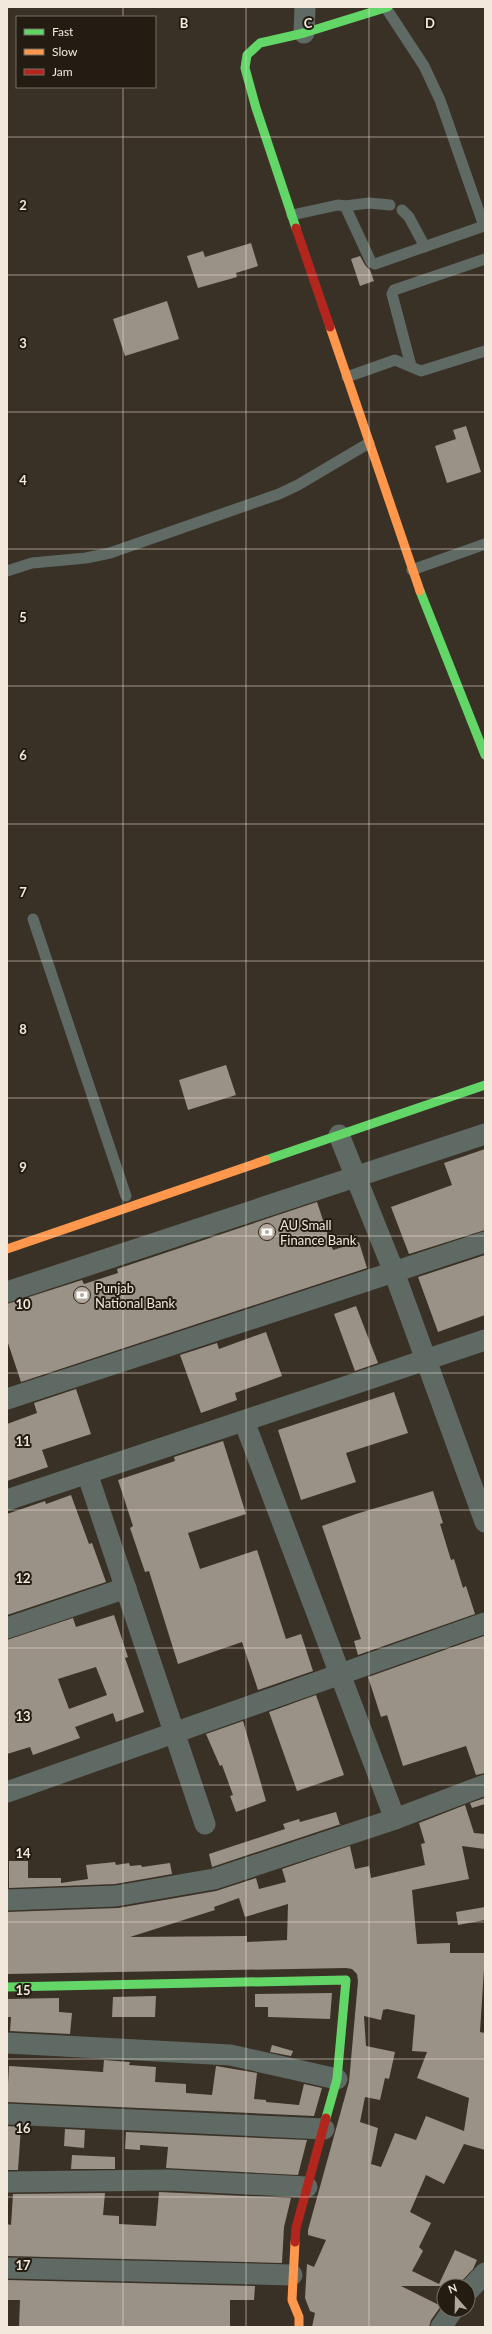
<svg xmlns="http://www.w3.org/2000/svg" width="492" height="2334" viewBox="0 0 492 2334" font-family="Lato,sans-serif">
<style>
.building{fill:#9a9187;fill-rule:evenodd}
.lines{fill:none;stroke-linecap:round;stroke-linejoin:round}
.lane{stroke:#5f6a65;stroke-width:11}
.street{stroke:#5f6a65;stroke-width:21}
.fast{stroke:#63d668;stroke-width:9}
.slow{stroke:#ff974d;stroke-width:9}
.jam{stroke:#b3261e;stroke-width:9}
.grid{fill:none;stroke:#f3e8dc;stroke-width:1;stroke-opacity:0.55}
.labels{text-anchor:middle;stroke-width:4;stroke-linejoin:round;paint-order:stroke}
.poi-label{font-size:13px;fill:#f3e8dc;stroke:#231c13;text-anchor:start}
.grid-label{font-size:13px;text-anchor:middle;font-weight:bold;fill:#f3e8dc;stroke:#231c13;stroke-width:4;stroke-linejoin:round;paint-order:stroke}
</style>
<rect width="100%" height="100%" fill="#3a3126"/>
<g class="building">
<path d="M251,243L258,266L236,273L237,277L198,288L187,256L203,251L205,257Z"/>
<path d="M360,256L365,265L370,270L374,281L360,286L351,259Z"/>
<path d="M167,301L179,339L125,356L113,319Z"/>
<path d="M466,426L481,472L447,483L435,446L456,439L453,430Z"/>
<path d="M226,1065L236,1095L188,1110L179,1080Z"/>
<path d="M485,1149V1230L409,1254L391,1207L452,1185L444,1163Z"/>
<path d="M317,1202L333,1250L359,1242L367,1268L21,1382L7,1340V1304L82,1280L84,1284L118,1273L117,1269Z"/>
<path d="M485,1255V1315L438,1332L418,1277Z"/>
<path d="M356,1306L378,1363L355,1371L334,1314Z"/>
<path d="M266,1332L282,1376L235,1393L237,1400L201,1413L180,1355L217,1343L219,1349Z"/>
<path d="M76,1389L91,1434L42,1450L48,1467L7,1481V1424L37,1413L34,1403Z"/>
<path d="M394,1392L408,1433L346,1453L356,1482L301,1500L278,1430Z"/>
<path d="M223,1441L246,1514L188,1533L200,1569L257,1550L286,1639L301,1634L313,1671L258,1690L242,1642L178,1664L149,1571L145,1572L130,1528L133,1526L118,1480L175,1461L174,1457Z"/>
<path d="M433,1491L443,1523L440,1524L451,1560L454,1559L463,1588L466,1586L475,1614L358,1655L354,1641L361,1639L322,1526L356,1514Z"/>
<path d="M71,1495L89,1544L92,1543L106,1582L7,1615V1514L45,1501L46,1504Z"/>
<path d="M114,1615L128,1657L125,1658L144,1712L116,1722L113,1713L75,1727L80,1738L33,1755L30,1747L7,1754V1640L73,1618L76,1627ZM96,1667L107,1695L69,1709L58,1679Z"/>
<path d="M484,1636L485,1773L476,1775L466,1746L403,1766L387,1715L381,1717L368,1677Z"/>
<path d="M316,1695L344,1775L297,1791L269,1712Z"/>
<path d="M243,1721L266,1801L236,1812L230,1796L233,1795L222,1765L220,1766L206,1734Z"/>
<path d="M485,1798V1804L472,1808L470,1803Z"/>
<path d="M465,1805L474,1833L485,1834V1849L462,1846L469,1879L412,1890L417,1944L450,1943V1953H485L480,2032L485,2033V2150L464,2144L444,2184L426,2175L410,2212L431,2223L419,2247L423,2251L412,2271L439,2284L455,2250L477,2260L473,2269L457,2286H401L441,2306L431,2320L429,2327H312L315,2313L310,2311L305,2298L307,2264L314,2267L326,2240L308,2235V2230L349,2082L358,1981L357,1974L352,1969L346,1968L7,1974V1912L118,1908L216,1891L256,1878L259,1889L286,1882L282,1869L350,1846L355,1869L369,1866L371,1878L425,1865L421,1844L425,1843L419,1823ZM239,1898L245,1917L288,1904L287,1940L247,1942V1936L130,1937L215,1910L214,1907ZM387,2009L415,2015L412,2051L427,2052L417,2078L469,2098L464,2131L426,2116L416,2140L395,2133L381,2167L371,2164L378,2128L360,2122L365,2097L380,2100L385,2078L389,2079L395,2052L366,2046L364,2016L381,2020L383,2010Z"/>
<path d="M336,1812L340,1825L341,1824L212,1867L209,1854L285,1829L283,1824L299,1819L300,1822Z"/>
<path d="M9,1861H28V1878H61V1883L88,1879L86,1865L115,1862L116,1865L129,1863L130,1866L141,1865L142,1867L170,1863L172,1874L115,1884L9,1888Z"/>
<path d="M485,1907V1920L458,1925L456,1912Z"/>
<path d="M332,1993L330,2019L268,2017V2007H255V1994Z"/>
<path d="M156,1996L155,2017H112L113,1997Z"/>
<path d="M59,1998V2012L72,2013L70,2034L10,2031L11,2017H7V1999Z"/>
<path d="M272,2045L293,2051L291,2056L270,2052Z"/>
<path d="M104,2060L130,2062L129,2065L156,2067L155,2082L186,2084V2093L212,2095L216,2066L257,2073L254,2099L266,2100V2102L299,2105L304,2084L322,2088L314,2116L7,2102L9,2066L103,2072Z"/>
<path d="M7,2126L21,2127L18,2170H7Z"/>
<path d="M65,2129L85,2130L84,2148L64,2146Z"/>
<path d="M126,2132L307,2140L298,2175L166,2168L168,2147L140,2145V2150L125,2149Z"/>
<path d="M72,2155L115,2157V2169H71Z"/>
<path d="M159,2192L291,2198L284,2227L282,2263L7,2256V2224L11,2225L13,2194L105,2193L103,2215L119,2216V2224L156,2226Z"/>
<path d="M7,2280L255,2286L254,2300H230V2327H19L20,2300H7Z"/>
</g>
<g class="lines">
<g class="lane">
<path d="M345,206L369,203L390,205"/>
<path d="M402,210L409,217L425,247"/>
<path d="M292,215L338,205L345,206L371,262L375,264L484,226L440,100L424,66L386,8"/>
<path d="M411,366L392,294L394,290L485,259"/>
<path d="M347,377L395,360L421,371L485,351"/>
<path d="M412,570L485,544"/>
<path d="M7,571L32,563L86,558L110,553L279,494L298,485L369,443"/>
<path d="M33,919L126,1196"/>
</g>
<g class="street">
<path d="M304,33L305,7"/>
<path d="M339,1135L394,1272L485,1522"/>
<path d="M7,1292L485,1134"/>
<path d="M7,1399L485,1242"/>
<path d="M244,1421L395,1819"/>
<path d="M87,1473L205,1824"/>
<path d="M7,1500L485,1340"/>
<path d="M7,1628L126,1588"/>
<path d="M7,1792L485,1623"/>
<path d="M7,1900L116,1896L214,1879L395,1819L485,1785"/>
<path d="M7,2043L230,2055L337,2079"/>
<path d="M7,2114L324,2129"/>
<path d="M7,2182L168,2180L307,2187"/>
<path d="M7,2268L292,2275"/>
<path d="M468,2291L485,2273"/>
<path d="M441,2327L453,2310"/>
</g>
<g class="fast">
<path d="M296,228L256,108L245,68L247,55L260,43L304,33L388,7"/>
<path d="M420,591L485,755"/>
<path d="M266,1160L485,1085"/>
<path d="M7,1987L346,1980L337,2079L326,2118"/>
</g>
<g class="slow">
<path d="M330,327L420,591"/>
<path d="M7,1249L266,1160"/>
<path d="M295,2242L292,2300L299,2317V2327"/>
</g>
<g class="jam">
<path d="M296,228L330,327"/>
<path d="M295,2242L296,2228L326,2118"/>
</g>
</g>
<path class="grid" d="M123,7V17M246,7V2327M369,7V2327M123,87V2327M7,137H485M7,275H485M7,412H485M7,549H485M7,686H485M7,824H485M7,961H485M7,1098H485M7,1236H485M7,1373H485M7,1510H485M7,1648H485M7,1785H485M7,1922H485M7,2059H485M7,2197H485"/>
<defs>
<g id="bank-disc" transform="scale(0.9)"><circle r="9.5" fill="#b2a89c" stroke="#231c13"/><path d="M-6-4H6V4H-6ZM0-2.3a2.3 2.3 0 1 0 0 4.6a2.3 2.3 0 1 0 0-4.6Z" fill="#fff"/></g>
</defs>
<g fill-rule="evenodd">
<use href="#bank-disc" x="267" y="1232"/>
<use href="#bank-disc" x="82" y="1295"/>
</g>
<g class="labels">
<g class="poi-label">
<text x="280" y="1230">AU Small<tspan x="280" dy="15">Finance Bank</tspan></text>
<text x="95" y="1293">Punjab<tspan x="95" dy="15">National Bank</tspan></text>
</g>
</g>
<g class="grid-label">
<text x="184" y="28">B</text>
<text x="308" y="28">C</text>
<text x="430" y="28">D</text>
<text x="23" y="210">2</text>
<text x="23" y="348">3</text>
<text x="23" y="485">4</text>
<text x="23" y="622">5</text>
<text x="23" y="760">6</text>
<text x="23" y="897">7</text>
<text x="23" y="1034">8</text>
<text x="23" y="1172">9</text>
<text x="23" y="1309">10</text>
<text x="23" y="1446">11</text>
<text x="23" y="1583">12</text>
<text x="23" y="1721">13</text>
<text x="23" y="1858">14</text>
<text x="23" y="1995">15</text>
<text x="23" y="2133">16</text>
<text x="23" y="2270">17</text>
</g>
<rect width="492" height="2334" fill="none" stroke="#f3e8dc" stroke-width="16"/>
<rect x="16" y="16" width="140" height="72" fill="#231c13" stroke="#766e63"/>
<rect x="24" y="29" width="20" height="6" fill="#63d668" stroke="#766e63"/>
<text x="52" y="36" font-size="12" fill="#f3e8dc">Fast</text>
<rect x="24" y="49" width="20" height="6" fill="#ff974d" stroke="#766e63"/>
<text x="52" y="56" font-size="12" fill="#f3e8dc">Slow</text>
<rect x="24" y="69" width="20" height="6" fill="#b3261e" stroke="#766e63"/>
<text x="52" y="76" font-size="12" fill="#f3e8dc">Jam</text>
<g transform="translate(456 2298) rotate(340)"><circle r="19" fill="#231c13" stroke="#766e63"/>
<path d="M0-3L7 15L0 10L-7 15Z" fill="#b2a89c"/>
<text y="-6" font-size="11" font-weight="bold" text-anchor="middle" fill="#f3e8dc">N</text>
</g>
</svg>
